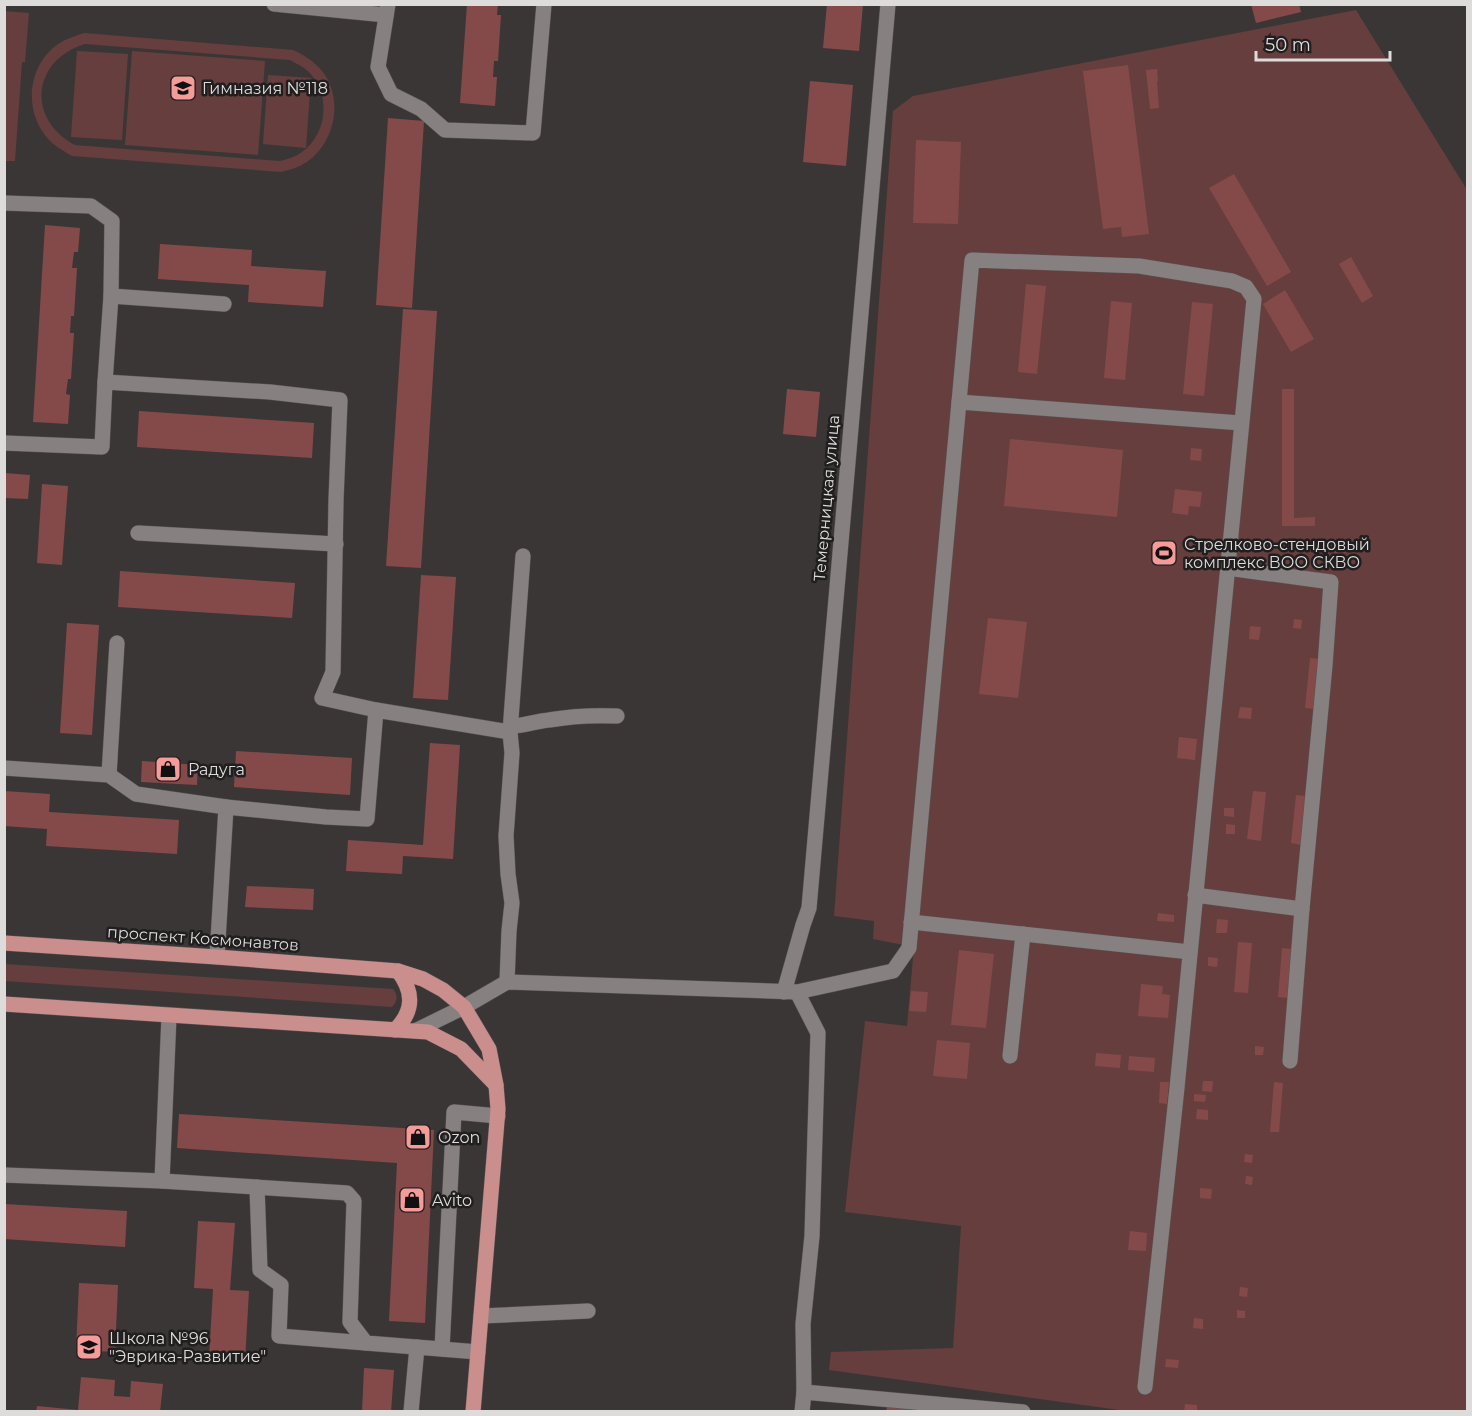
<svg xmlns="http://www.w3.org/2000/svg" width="1472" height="1416" viewBox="0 0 1472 1416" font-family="Montserrat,sans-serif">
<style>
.green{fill:#663e3e;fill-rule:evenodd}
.building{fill:#844a49}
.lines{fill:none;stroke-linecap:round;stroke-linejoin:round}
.minor-casing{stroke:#575352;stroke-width:16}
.major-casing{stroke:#575352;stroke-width:16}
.minor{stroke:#868080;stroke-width:15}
.major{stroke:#ca8e8d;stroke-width:15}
.labels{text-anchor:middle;stroke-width:5;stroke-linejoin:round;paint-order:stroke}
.poi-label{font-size:16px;fill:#dedbdb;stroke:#201e1e;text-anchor:start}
.street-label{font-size:16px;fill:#dedbdb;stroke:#201e1e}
</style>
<rect width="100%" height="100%" fill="#3b3636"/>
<g class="green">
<path d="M1356,10L1467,190V1411L1134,1412L829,1370L831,1352L953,1348L961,1226L845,1212L865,1021L907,1026L914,947L873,939L874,921L834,916L893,111L913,96Z"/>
<path d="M4,11L29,13L25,62H22L15,161H5Z"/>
<path d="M84,33L293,50C306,56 317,63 325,75C343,103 334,143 307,162C299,167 290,170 281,172L72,156C64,151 56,147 49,140C23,112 27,66 58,44C66,39 75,36 84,33ZM85,44L290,60C297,64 304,67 310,73C331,96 327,134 302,152C295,157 288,159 280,161L75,145C26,119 32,60 85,44Z"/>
<path d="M77,51L128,54L122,140L71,137Z"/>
<path d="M132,51L265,61L258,155L125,145Z"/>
<path d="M268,75L311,78L306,148L263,144Z"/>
<path d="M4,964L393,989C398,995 398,1001 392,1007L5,981Z"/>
</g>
<g class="building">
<path d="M467,4H498L497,15H501L498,61H494L493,77H497L495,106L460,103Z"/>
<path d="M827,4H863L859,51L823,48Z"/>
<path d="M1251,4H1299L1301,12L1256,23Z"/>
<path d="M1128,65L1149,234L1122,237L1121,227L1103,229L1083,71Z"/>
<path d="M1157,69L1158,81H1157L1159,108L1150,109L1146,70Z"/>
<path d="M810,81L853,85L846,166L803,162Z"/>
<path d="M388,118L424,121L412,308L376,305Z"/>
<path d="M916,140L961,142L958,224L913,223Z"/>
<path d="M1234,174L1291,272L1267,286L1209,188Z"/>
<path d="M45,225L80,228L78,252H74L72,268H77L74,316H71L70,333H74L71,379H68L66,394L70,395L68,424L33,422Z"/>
<path d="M160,244L252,250L251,266L326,271L323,307L248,302L249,285L158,279Z"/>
<path d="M1351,257L1373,296L1362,303L1339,264Z"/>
<path d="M1026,284L1046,286L1037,374L1018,372Z"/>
<path d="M1285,290L1314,339L1291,352L1263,304Z"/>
<path d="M1111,301L1132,303L1125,380L1104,378Z"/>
<path d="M1192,302L1213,304L1204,396L1183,394Z"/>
<path d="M403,309L437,311L421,568L386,566Z"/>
<path d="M787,389L820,392L816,437L783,434Z"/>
<path d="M1282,389H1294V518L1315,517V526H1282Z"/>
<path d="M139,411L314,423L312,458L137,447Z"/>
<path d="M1010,439L1123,450L1117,517L1004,506Z"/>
<path d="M1191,448L1202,449L1201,461L1190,460Z"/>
<path d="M5,473L30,475L28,499L5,498Z"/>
<path d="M42,484L68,486L62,565L37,563Z"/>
<path d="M1175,489L1202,492L1200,507L1189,506L1188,515L1172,513Z"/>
<path d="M1354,545L1355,551L1335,554L1334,549Z"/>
<path d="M120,571L295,583L292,618L118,607Z"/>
<path d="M421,575L456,577L448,700L413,698Z"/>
<path d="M988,618L1027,622L1018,698L979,694Z"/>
<path d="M1294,619L1302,620L1301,629L1293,628Z"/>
<path d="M67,623L99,625L92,735L60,733Z"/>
<path d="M1250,626L1261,627L1259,640L1249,639Z"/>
<path d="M1310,658L1319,659L1313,709L1305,708Z"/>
<path d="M1240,707L1252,708L1251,719L1238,718Z"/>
<path d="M1179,737L1197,739L1195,760L1177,758Z"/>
<path d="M430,743L460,745L453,859L403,856L402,874L346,871L348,840L423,845Z"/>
<path d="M236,751L352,758L350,795L234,787Z"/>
<path d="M142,761L198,765L197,785L141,782Z"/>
<path d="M4,791L50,794L49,812L179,820L177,854L46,846L47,829L4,826Z"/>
<path d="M1253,791L1266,792L1261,841L1247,839Z"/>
<path d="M1296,795L1306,796L1301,845L1291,843Z"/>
<path d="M1224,808H1234V817L1224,816Z"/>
<path d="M1226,824L1235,825V834H1226Z"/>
<path d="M247,886L314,889L313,910L245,907Z"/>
<path d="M1158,913L1174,915V922L1157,921Z"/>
<path d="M1217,919L1228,920L1227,933H1216Z"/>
<path d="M1238,942L1252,943L1248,993L1234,992Z"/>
<path d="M1282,948L1292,949L1288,998L1278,997Z"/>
<path d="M959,950L994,954L986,1028L951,1025Z"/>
<path d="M1208,957L1218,958L1217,967L1208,966Z"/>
<path d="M1141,984L1163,986L1162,994L1170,995L1168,1018L1138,1016Z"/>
<path d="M911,991L928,992L926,1012L909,1011Z"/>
<path d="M937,1040L970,1043L967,1079L933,1076Z"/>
<path d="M1255,1046L1264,1047L1263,1055H1255Z"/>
<path d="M1096,1053L1121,1055L1120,1068L1095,1066Z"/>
<path d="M1129,1056L1155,1058L1154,1072L1128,1070Z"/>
<path d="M1203,1081H1213L1212,1092L1202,1091Z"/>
<path d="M1160,1082H1169L1167,1104L1159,1103Z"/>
<path d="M1274,1082L1283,1083L1279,1132H1270Z"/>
<path d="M1194,1094L1206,1095L1205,1102L1194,1101Z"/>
<path d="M1197,1109L1208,1110V1120L1196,1119Z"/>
<path d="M179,1114L434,1130L425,1323L389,1321L397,1163L177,1148Z"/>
<path d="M1245,1154L1253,1155L1252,1163L1244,1162Z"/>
<path d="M1246,1176L1253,1177L1252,1185L1245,1184Z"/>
<path d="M1200,1188L1212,1189L1211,1199L1200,1198Z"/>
<path d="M4,1204L127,1211L125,1247L4,1239Z"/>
<path d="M198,1221L235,1223L230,1290L249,1291L245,1361L209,1359L213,1289L194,1288Z"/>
<path d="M1130,1231L1147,1233L1146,1251L1128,1250Z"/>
<path d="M79,1283L118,1285L115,1352L76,1350Z"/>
<path d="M1240,1287L1248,1288L1247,1297L1239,1296Z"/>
<path d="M1237,1310L1245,1311V1318H1237Z"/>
<path d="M1194,1318L1203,1319V1329L1193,1328Z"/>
<path d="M1166,1359L1179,1360L1178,1368L1165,1367Z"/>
<path d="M364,1368L394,1370L391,1412H362Z"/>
<path d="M81,1377L115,1380L114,1396L130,1397L131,1381L163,1384L160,1412H36L37,1406L78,1410Z"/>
<path d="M1185,1404L1197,1405V1412H1184Z"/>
<path d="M887,1407L916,1410V1412H886Z"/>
</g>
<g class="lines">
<g class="minor-casing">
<g id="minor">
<path d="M274,4L386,15"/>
<path d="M388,4L378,67L391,94L421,109L445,130L533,133L544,4"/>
<path d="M4,203L91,206L112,221L111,296L105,382"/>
<path d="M111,296L224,304"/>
<path d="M959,402L1241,423"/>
<path d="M4,443L102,447L105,382L270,392L340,400L336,500L333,672L322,698L376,710"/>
<path d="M138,533L336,544"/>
<path d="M1227,568L1331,582L1325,666L1302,909L1290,1061"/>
<path d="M511,726C524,726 536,721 549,720C572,716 594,715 617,716"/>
<path d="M4,768L109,775L136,794L226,807L217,957"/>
<path d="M109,775L117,643"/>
<path d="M226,807L326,817L367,819L376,710L510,732"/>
<path d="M1195,895L1302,909"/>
<path d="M911,922L1190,952"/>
<path d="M507,982L509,931L512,903L508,874L506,836L512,753L510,732L523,556"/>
<path d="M784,992L803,925L809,908L888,4"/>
<path d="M797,992L818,1033L812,1236L803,1324L804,1392L802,1412"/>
<path d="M415,1031L464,1007L507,982L797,992L893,971L909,948L972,260L1139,266L1232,281L1246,287L1254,299L1177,1088L1145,1387"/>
<path d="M1010,1056L1023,934"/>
<path d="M4,1175L162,1181L169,1016"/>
<path d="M162,1181L347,1193L354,1201L350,1322L366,1343L478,1352"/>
<path d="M257,1187L260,1270L281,1285L279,1336L366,1343"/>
<path d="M481,1316L588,1311"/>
<path d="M442,1349L454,1112L498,1116"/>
<path d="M804,1392L1023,1412"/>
<path d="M411,1412L417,1347"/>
</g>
</g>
<g class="major-casing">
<g id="major">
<path d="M4,943L217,957L398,971L423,979L443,990L464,1007L489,1049L496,1085L498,1109L473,1412"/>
<path d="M4,1004L428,1032L461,1049L496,1085"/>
<path d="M395,1030C414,1011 414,992 398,971"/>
</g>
</g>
<use href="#minor" class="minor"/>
<use href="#major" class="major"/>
</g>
<defs>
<g id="school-square" transform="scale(1.35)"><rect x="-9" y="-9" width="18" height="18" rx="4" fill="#f59b9a" stroke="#201e1e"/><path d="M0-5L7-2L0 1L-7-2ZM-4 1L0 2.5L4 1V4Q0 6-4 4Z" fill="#111"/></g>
<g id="stadium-square" transform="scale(1.35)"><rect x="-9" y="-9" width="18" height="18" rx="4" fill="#f59b9a" stroke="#201e1e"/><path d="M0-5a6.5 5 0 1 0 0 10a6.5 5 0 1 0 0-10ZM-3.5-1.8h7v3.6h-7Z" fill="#111"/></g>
<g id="shop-square" transform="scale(1.35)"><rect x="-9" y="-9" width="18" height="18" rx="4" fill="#f59b9a" stroke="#201e1e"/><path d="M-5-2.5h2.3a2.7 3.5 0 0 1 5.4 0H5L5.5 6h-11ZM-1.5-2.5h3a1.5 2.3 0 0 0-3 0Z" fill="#111"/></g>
</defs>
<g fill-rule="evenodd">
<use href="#school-square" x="183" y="88"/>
<use href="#stadium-square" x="1164" y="553"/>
<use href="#shop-square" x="168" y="769"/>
<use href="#shop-square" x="418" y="1137"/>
<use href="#shop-square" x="412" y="1200"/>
<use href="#school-square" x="89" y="1347"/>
</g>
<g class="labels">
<g class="poi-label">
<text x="202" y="94">Гимназия №118</text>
<text x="1184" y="550">Стрелково-стендовый<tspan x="1184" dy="18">комплекс ВОО СКВО</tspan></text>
<text x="188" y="775">Радуга</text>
<text x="438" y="1143">Ozon</text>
<text x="432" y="1206">Avito</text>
<text x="109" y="1344">Школа №96<tspan x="109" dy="18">"Эврика-Развитие"</tspan></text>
</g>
<g class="street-label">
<text transform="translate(826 498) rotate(-85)" y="6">Темерницкая улица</text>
<text transform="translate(203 938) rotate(4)" y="6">проспект Космонавтов</text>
</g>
</g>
<rect width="1472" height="1416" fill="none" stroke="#dedbdb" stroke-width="12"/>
<path d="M1256 51v9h134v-9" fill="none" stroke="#dedbdb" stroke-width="3"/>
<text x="1265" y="51" font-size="18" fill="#dedbdb" stroke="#201e1e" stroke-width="4.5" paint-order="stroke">50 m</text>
</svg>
